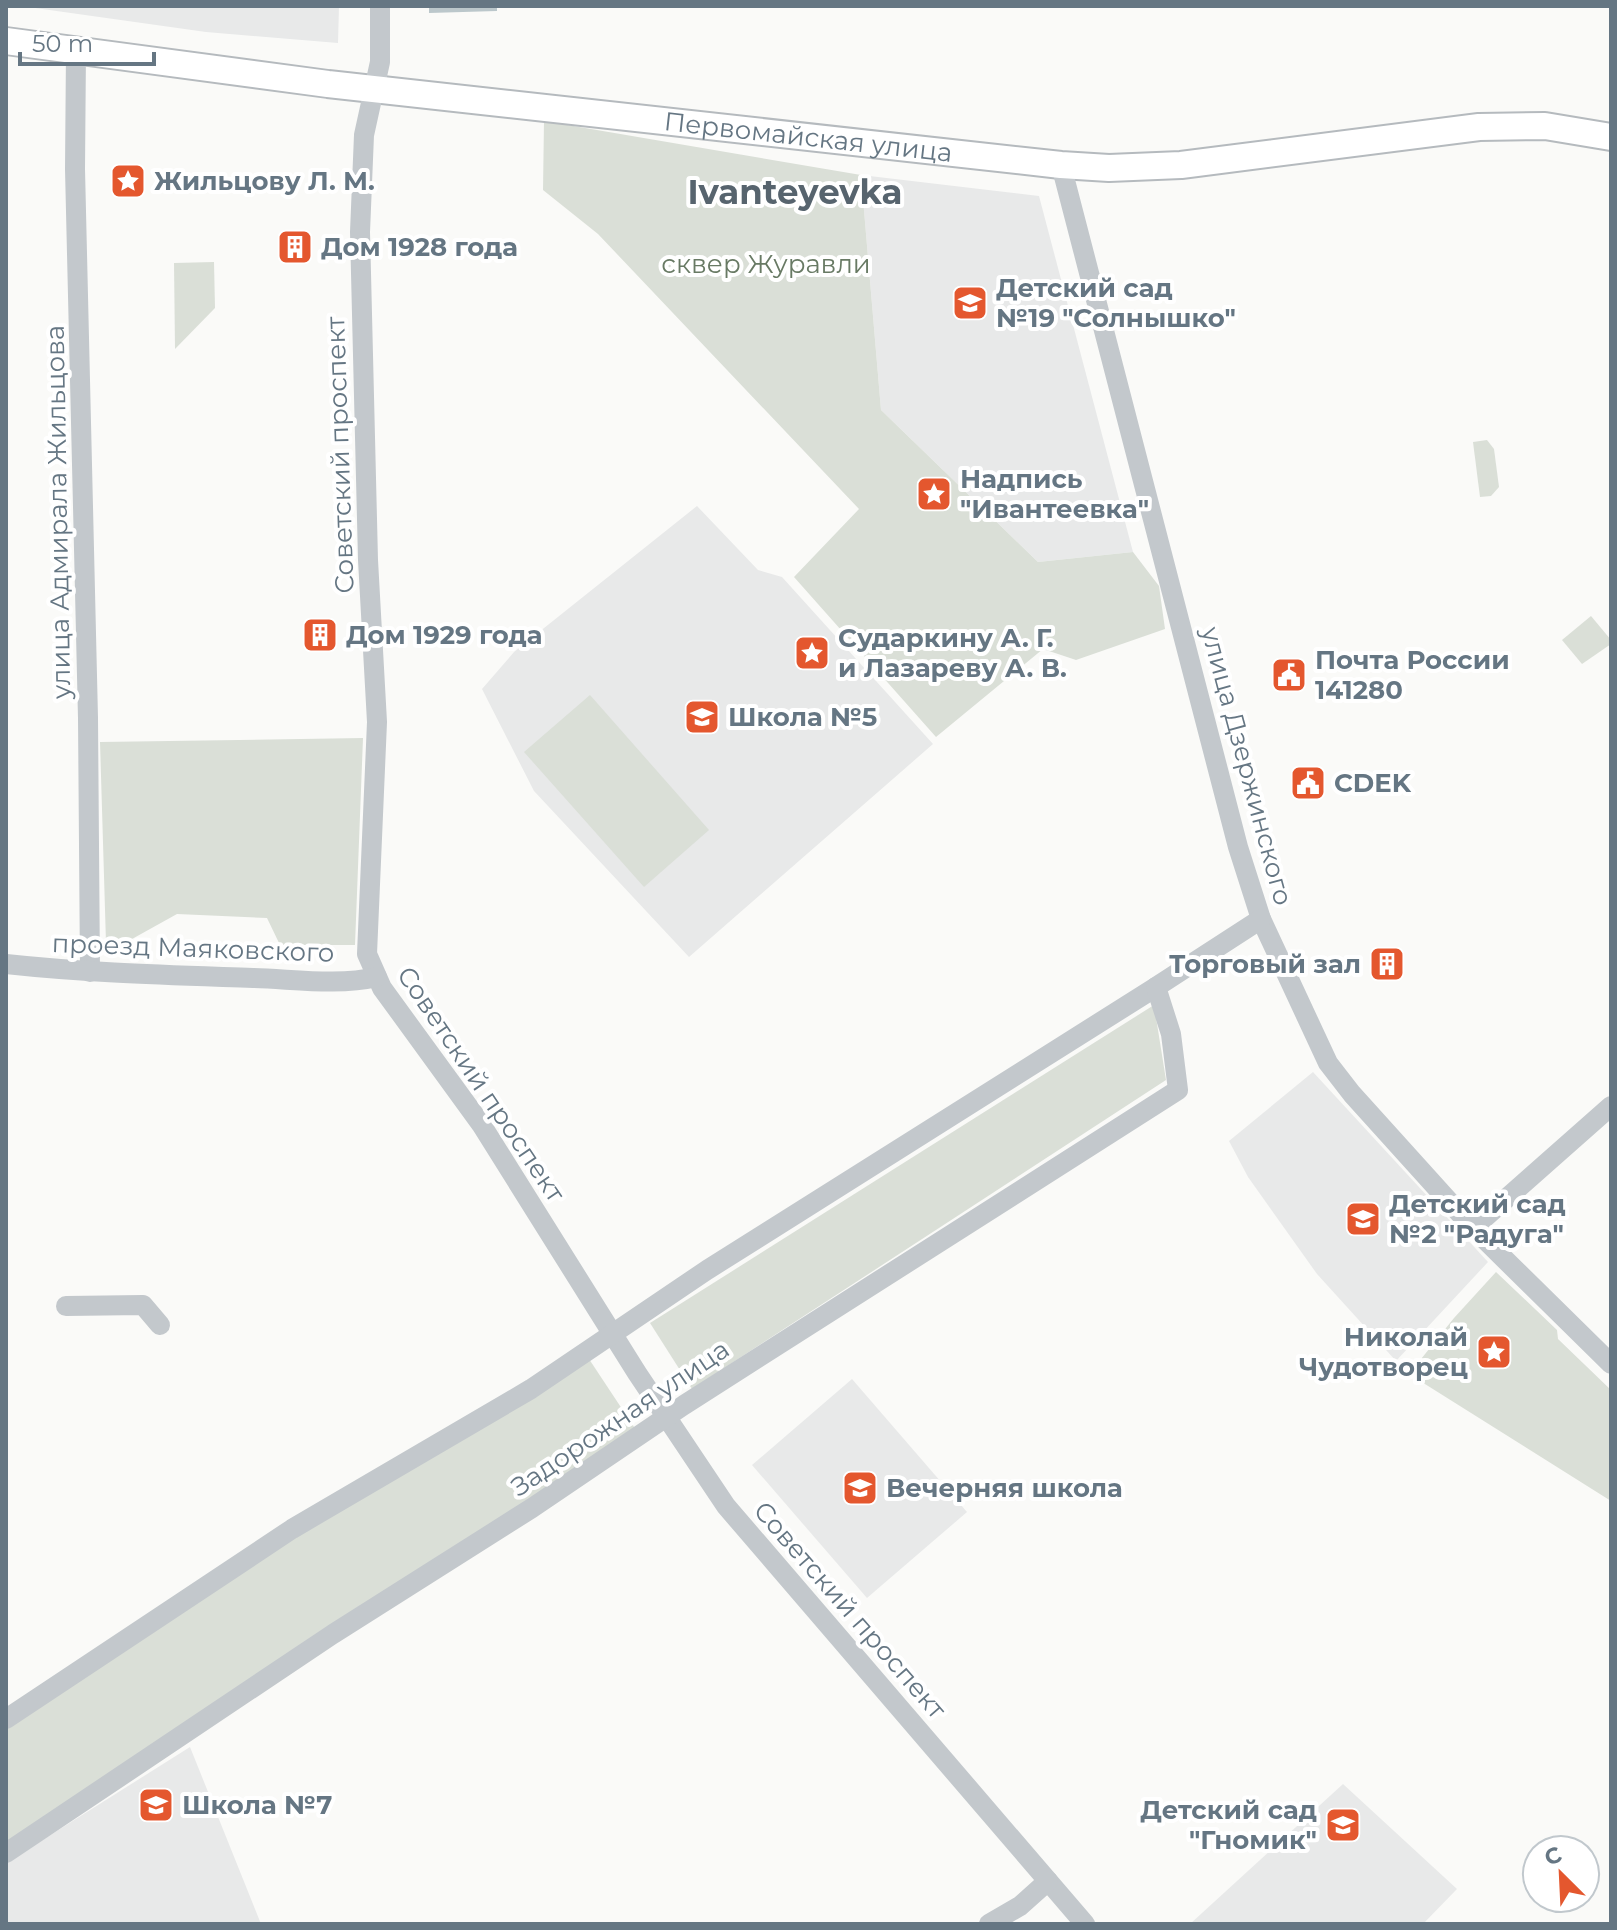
<svg xmlns="http://www.w3.org/2000/svg" width="1617" height="1930" viewBox="0 0 1617 1930" font-family="Montserrat,sans-serif">
  <style>
    .built { fill: #e8e9e9 }
    .green { fill: #dadfd7 }
    .water { fill: #bbc7cb }
    .lines { fill: none; stroke-linecap: round; stroke-linejoin: round }
    .major-casing { stroke: #b5babe; stroke-width: 30 }
    .minor { stroke: #c3c8cc; stroke-width: 20 }
    .major { stroke: #fff; stroke-width: 26 }
    .labels { text-anchor: middle; dominant-baseline: central; stroke-width: 8; stroke-linejoin: round; paint-order: stroke }
    .street-label { font-size: 26px; fill: #657683; stroke: #fff }
    .poi-label { font-size: 26px; font-weight: bold; fill: #657683; stroke: #fff; text-anchor: start }
    .park-label { font-size: 26px; fill: #687a64; stroke: #fff }
    .district-label { font-size: 34px; font-weight: bold; fill: #57646e; stroke: #fff }
  </style>
  <rect width="100%" height="100%" fill="#fafaf8"/>
  <!-- built -->
  <g class="built">
    <polygon points="21,6 339,6 338,43 206,32"/>
    <polygon points="861,175 1039,196 1133,552 1038,562 881,410"/>
    <polygon points="697,506 758,570 782,577 933,744 689,957 534,791 482,689 514,652"/>
    <polygon points="1313,1072 1488,1262 1396,1361 1317,1274 1248,1177 1229,1141"/>
    <polygon points="852,1379 967,1512 867,1598 752,1465"/>
    <polygon points="190,1747 261,1924 6,1924 6,1863"/>
    <polygon points="1343,1784 1457,1889 1423,1924 1190,1924"/>
  </g>
  <!-- green -->
  <g class="green">
    <polygon points="544,121 861,175 881,410 1038,562 1133,552 1159,586 1165,629 1076,660 1043,649 936,737 794,577 859,509 598,234 543,190"/>
    <polygon points="214,262 215,308 175,349 174,263"/>
    <polygon points="1487,440 1494,449 1499,487 1491,496 1480,497 1473,442"/>
    <polygon points="1591,616 1611,640 1611,644 1582,664 1562,640"/>
    <polygon points="590,695 709,830 644,887 524,752"/>
    <polygon points="363,738 355,945 280,945 267,918 177,914 123,944 106,943 100,742"/>
    <polygon points="1154,1005 1166,1080 692,1389 650,1323"/>
    <polygon points="1496,1272 1557,1330 1558,1339 1611,1390 1611,1501 1409,1374 1454,1318"/>
    <polygon points="589,1359 636,1430 6,1854 6,1719 94,1660"/>
  </g>
  <!-- water -->
  <polygon class="water" points="429,6 497,6 497,11 429,13"/>
  <g class="lines">
    <defs>
      <g id="major">
        <path id="s1" d="M 6,41 L 328,84 L 1061,165 L 1109,168 L 1181,165 L 1479,127 L 1545,126 L 1611,137"/>
      </g>
    </defs>
    <!-- major casing -->
    <use href="#major" class="major-casing"/>
    <!-- minor -->
    <g class="minor">
      <polyline points="380,6 380,62 364,135 360,232 368,560 377,722 367,954 382,988 481,1124 637,1373 726,1506 1085,1924"/>
      <polyline points="76,50 75,169 88,718 90,972"/>
      <polyline points="1061,165 1238,847 1261,919 1328,1063 1352,1094 1473,1228 1611,1364"/>
      <path d="M 6,964 C 88,973 170,975 253,978 C 293,979 338,986 377,977"/>
      <polyline points="1473,1228 1611,1106"/>
      <polyline points="66,1306 143,1305 160,1325"/>
      <polyline points="6,1719 292,1529 531,1389 707,1270 1156,987"/>
      <polyline points="6,1853 333,1634 532,1508 684,1405 1178,1090 1171,1034 1156,987 1261,919"/>
      <polyline points="989,1924 1020,1906 1048,1881"/>
    </g>
    <!-- major -->
    <use href="#major" class="major"/>
  </g>
  <!-- icons -->
  <defs>
    <symbol id="sight-square" viewBox="-11 -11 22 22"><rect x="-9" y="-9" width="18" height="18" rx="4" fill="#e4572e" stroke="#fff"/><path d="M0-6L1.8-2.2L6-1.7L2.9 1.2L3.7 5.4L0 3.3L-3.7 5.4L-2.9 1.2L-6-1.7L-1.8-2.2Z" fill="#fff"/></symbol>
    <symbol id="building-square" viewBox="-11 -11 22 22"><rect x="-9" y="-9" width="18" height="18" rx="4" fill="#e4572e" stroke="#fff"/><path d="M-4-6H4V6H1V3H-1V6H-4ZM-2.5-4.3h1.7v1.8h-1.7ZM.8-4.3h1.7v1.8H.8ZM-2.5-1h1.7V.8h-1.7ZM.8-1h1.7V.8H.8Z" fill="#fff"/></symbol>
    <symbol id="school-square" viewBox="-11 -11 22 22"><rect x="-9" y="-9" width="18" height="18" rx="4" fill="#e4572e" stroke="#fff"/><path d="M0-5L7-2L0 1L-7-2ZM-4 1L0 2.5L4 1V4Q0 6-4 4Z" fill="#fff"/></symbol>
    <symbol id="civic-square" viewBox="-11 -11 22 22"><rect x="-9" y="-9" width="18" height="18" rx="4" fill="#e4572e" stroke="#fff"/><path d="M-.6-6.5H3V-4.5H.6V-3L4-1V1h2V6H-6V1h2V-1L-.6-3ZM-1.2 2.5V6h2.4V2.5Z" fill="#fff"/></symbol>
  </defs>
  <g fill-rule="evenodd">
    <use href="#sight-square" x="108" y="161" width="40" height="40"/>
    <use href="#building-square" x="275" y="227" width="40" height="40"/>
    <use href="#school-square" x="950" y="283" width="40" height="40"/>
    <use href="#sight-square" x="914" y="474" width="40" height="40"/>
    <use href="#building-square" x="300" y="615" width="40" height="40"/>
    <use href="#sight-square" x="792" y="633" width="40" height="40"/>
    <use href="#civic-square" x="1269" y="655" width="40" height="40"/>
    <use href="#school-square" x="682" y="697" width="40" height="40"/>
    <use href="#civic-square" x="1288" y="763" width="40" height="40"/>
    <use href="#building-square" x="1367" y="944" width="40" height="40"/>
    <use href="#school-square" x="1343" y="1199" width="40" height="40"/>
    <use href="#sight-square" x="1474" y="1332" width="40" height="40"/>
    <use href="#school-square" x="840" y="1468" width="40" height="40"/>
    <use href="#school-square" x="136" y="1785" width="40" height="40"/>
    <use href="#school-square" x="1323" y="1805" width="40" height="40"/>
  </g>
  <g class="labels">
    <!-- street labels -->
    <g class="street-label">
      <text stroke="none"><textPath href="#s1" startOffset="808">Первомайская улица</textPath></text>
      <text transform="translate(340 455) rotate(-92)">Советский проспект</text>
      <text transform="translate(58 512) rotate(-91)">улица Адмирала Жильцова</text>
      <text transform="translate(1247 766) rotate(75)">улица Дзержинского</text>
      <text transform="translate(193 948) rotate(2)">проезд Маяковского</text>
      <text transform="translate(481 1084) rotate(56)">Советский проспект</text>
      <text transform="translate(620 1418) rotate(-34)">Задорожная улица</text>
      <text transform="translate(850 1610) rotate(49)">Советский проспект</text>
    </g>
    <!-- poi labels -->
    <g class="poi-label">
      <text x="154" y="181">Жильцову Л. М.</text>
      <text x="321" y="247">Дом 1928 года</text>
      <text x="996" y="288">Детский сад<tspan x="996" dy="30">№19 "Солнышко"</tspan></text>
      <text x="960" y="479">Надпись<tspan x="960" dy="30">"Ивантеевка"</tspan></text>
      <text x="346" y="635">Дом 1929 года</text>
      <text x="838" y="638">Сударкину А. Г.<tspan x="838" dy="30">и Лазареву А. В.</tspan></text>
      <text x="1315" y="660">Почта России<tspan x="1315" dy="30">141280</tspan></text>
      <text x="728" y="717">Школа №5</text>
      <text x="1334" y="783">CDEK</text>
      <text x="1361" y="964" text-anchor="end">Торговый зал</text>
      <text x="1389" y="1204">Детский сад<tspan x="1389" dy="30">№2 "Радуга"</tspan></text>
      <text x="1468" y="1337" text-anchor="end">Николай<tspan x="1468" dy="30">Чудотворец</tspan></text>
      <text x="886" y="1488">Вечерняя школа</text>
      <text x="182" y="1805">Школа №7</text>
      <text x="1317" y="1810" text-anchor="end">Детский сад<tspan x="1317" dy="30">"Гномик"</tspan></text>
    </g>
    <!-- park labels -->
    <g class="park-label">
      <text x="766" y="264">сквер Журавли</text>
    </g>
    <!-- district labels -->
    <g class="district-label">
      <text x="795" y="192">Ivanteyevka</text>
    </g>
  </g>
  <!-- border -->
  <rect width="1617" height="1930" fill="none" stroke="#657683" stroke-width="16"/>
  <!-- north arrow -->
  <g transform="translate(1561 1874) rotate(336)"><circle r="38" fill="#ffffff" stroke="#c1c8cd" stroke-width="2"/>
  <path d="M0-6L14 30L0 20L-14 30Z" fill="#e4572e"/>
  <text y="-12" font-size="22" font-weight="bold" text-anchor="middle" fill="#657683">С</text>
  </g>
  <!-- scale -->
  <path d="M20 52v12h134v-12" fill="none" stroke="#657683" stroke-width="4"/>
  <text x="32" y="52" font-size="24" fill="#657683" stroke="#ffffff" stroke-width="6" paint-order="stroke">50 m</text>
</svg>
